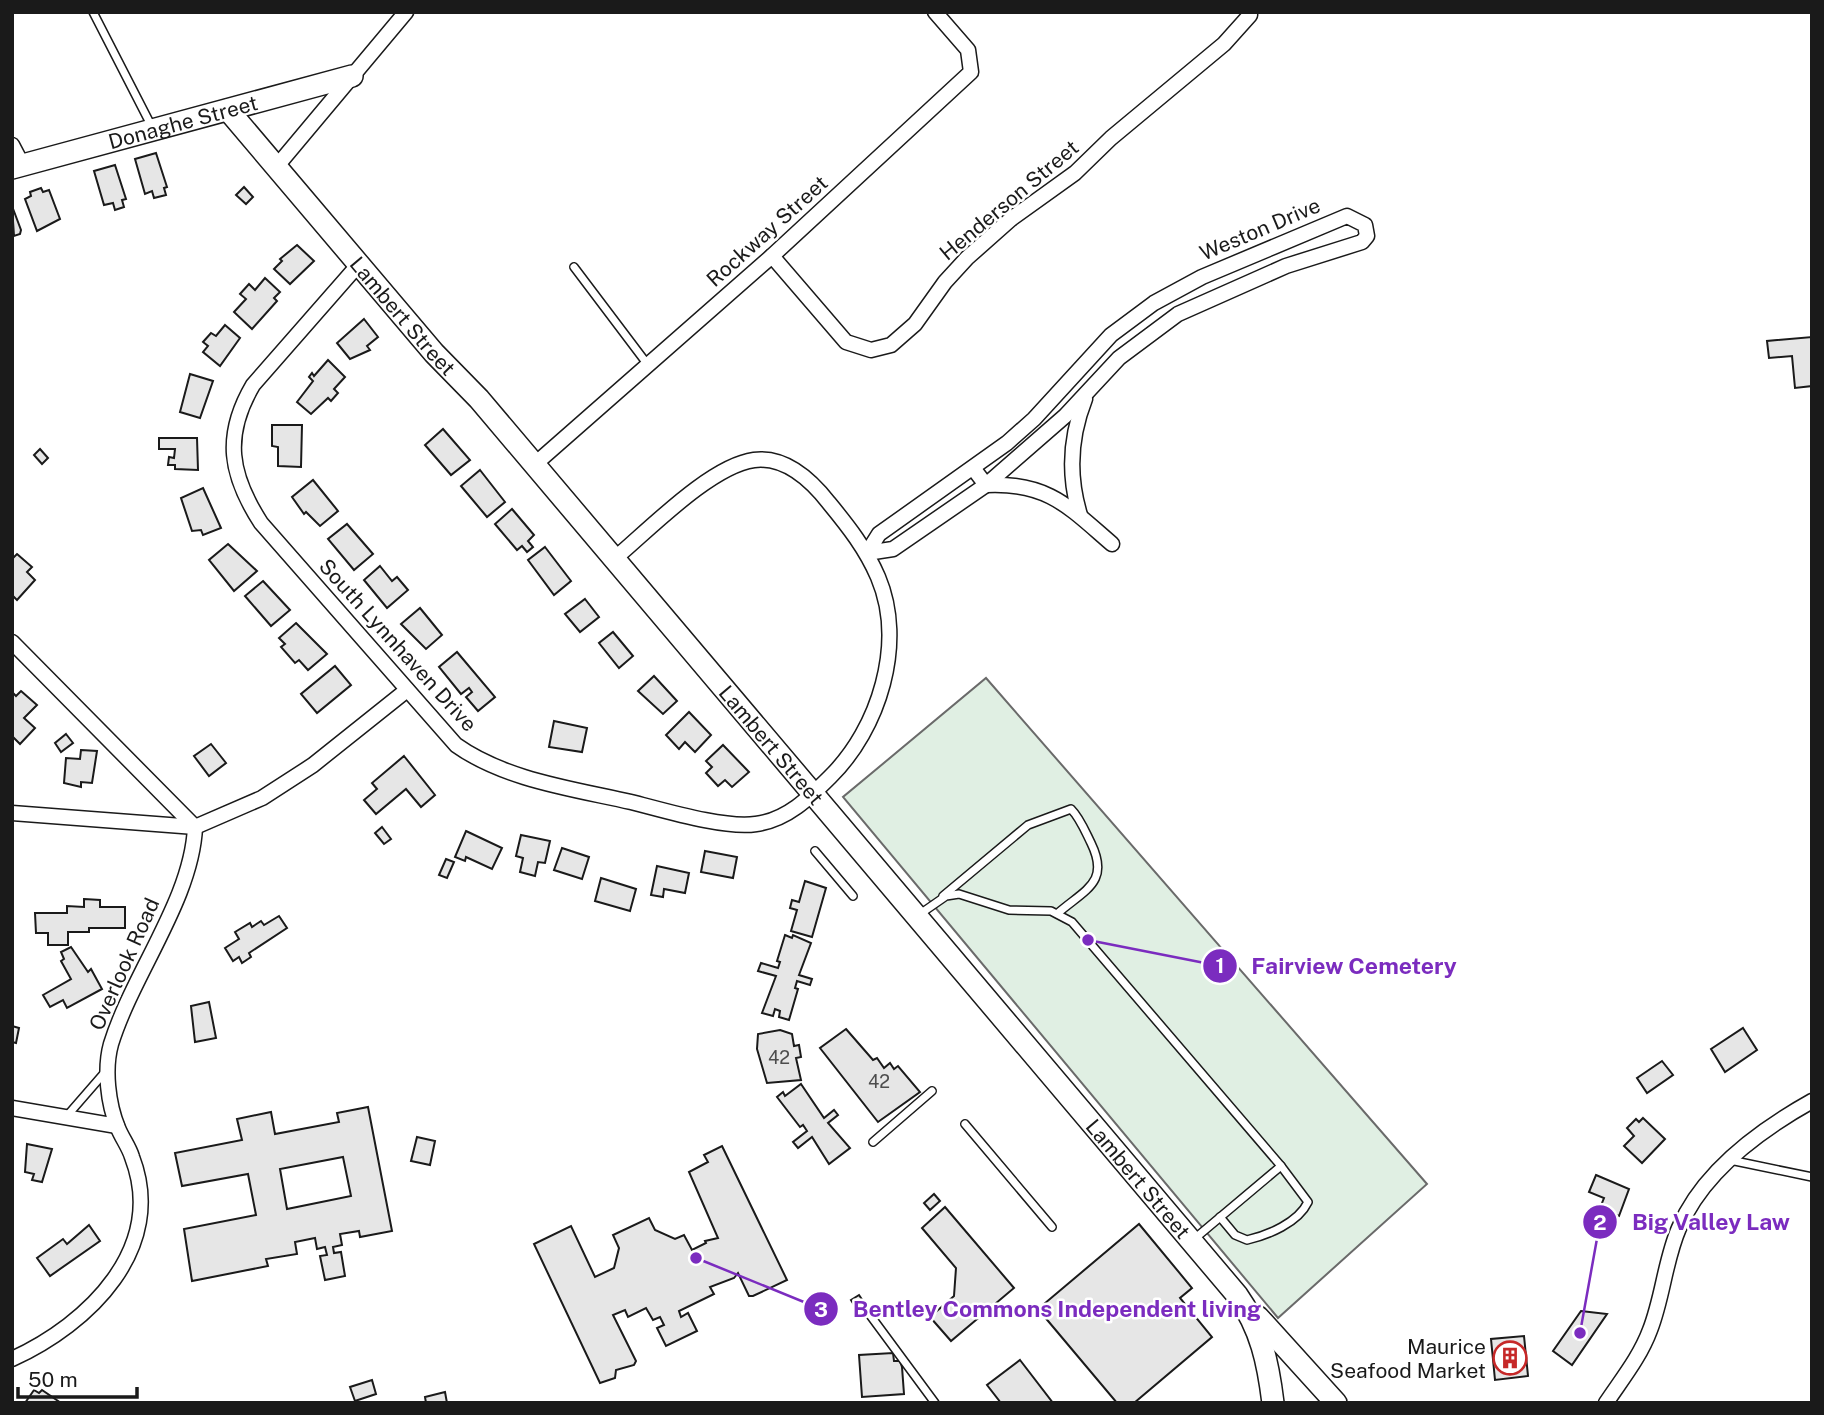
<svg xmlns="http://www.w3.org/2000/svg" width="1824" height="1415" viewBox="0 0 1824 1415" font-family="'Public Sans',sans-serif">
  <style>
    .green { fill: #e0efe3; stroke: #6a6a6a; stroke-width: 2 }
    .building { fill: #e6e6e6; stroke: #1a1a1a; stroke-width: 2; fill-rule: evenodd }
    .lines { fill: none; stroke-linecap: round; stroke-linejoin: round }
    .lane-casing { stroke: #1a1a1a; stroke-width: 10 }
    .street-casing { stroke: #1a1a1a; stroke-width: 17 }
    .secondary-casing { stroke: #1a1a1a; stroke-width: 24 }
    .lane { stroke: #fff; stroke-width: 7 }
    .street { stroke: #fff; stroke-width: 14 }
    .secondary { stroke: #fff; stroke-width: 21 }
    .labels { text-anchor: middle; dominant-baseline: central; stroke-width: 5; stroke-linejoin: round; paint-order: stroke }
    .number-label { font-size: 18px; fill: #4d4d4d }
    .street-label { font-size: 21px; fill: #1a1a1a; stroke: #fff }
    .poi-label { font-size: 21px; fill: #1a1a1a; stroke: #fff; text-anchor: end }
    .leader { fill: none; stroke: #7b2cbf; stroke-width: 2.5 }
    .callout-dot { fill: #7b2cbf; stroke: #fff; stroke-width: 2.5 }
    .mark-label { font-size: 21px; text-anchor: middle; font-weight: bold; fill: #fff }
    .callout-label { font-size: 23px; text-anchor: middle; font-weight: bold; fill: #7b2cbf; stroke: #fff; stroke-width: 5; stroke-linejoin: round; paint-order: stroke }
  </style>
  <rect width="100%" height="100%" fill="#fff"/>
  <!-- green -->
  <polygon class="green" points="986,678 1427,1184 1278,1318 843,797"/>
  <!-- building -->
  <g class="building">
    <polygon points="156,153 167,187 164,188 166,195 154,198 152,191 145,194 135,159"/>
    <polygon points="115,165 126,199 122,200 124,207 115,210 113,203 104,205 94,171"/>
    <polygon points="244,187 253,197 246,204 236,195"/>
    <polygon points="41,188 43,192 49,190 60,219 37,231 25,199 31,196 30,192"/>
    <polygon points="12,206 21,230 20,234 14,236"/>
    <polygon points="297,245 314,261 290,284 274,269 282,261 280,259"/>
    <polygon points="265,278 280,292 274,298 277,301 252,329 234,312 246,299 240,294 249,284 255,290"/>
    <polygon points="364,319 378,337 367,346 370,350 350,359 337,343"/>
    <polygon points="225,325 240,338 220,366 203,352 208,346 203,342 211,333 216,336"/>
    <polygon points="1812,337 1812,386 1795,388 1792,356 1769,358 1767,341"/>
    <polygon points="328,360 345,377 334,389 338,393 331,401 328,398 311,414 297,402 313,381 309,377 312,373 314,376"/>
    <polygon points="190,374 213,381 200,418 180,412"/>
    <polygon points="272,425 302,425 301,467 278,466 278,447 272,446"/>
    <polygon points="443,429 470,460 451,475 425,445"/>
    <polygon points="159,438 197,438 198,470 175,469 175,465 168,465 169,457 174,458 175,449 159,449"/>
    <polygon points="40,449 48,458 42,464 34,455"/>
    <polygon points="480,470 505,502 487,517 461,486"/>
    <polygon points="313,480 338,511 320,526 306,512 304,514 292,497"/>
    <polygon points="203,488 221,528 203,535 201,530 192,531 181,498"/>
    <polygon points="512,509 534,535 528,541 533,547 527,552 522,546 517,550 495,524"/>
    <polygon points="347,524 373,554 354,570 328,539"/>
    <polygon points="228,544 257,571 234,591 209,560"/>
    <polygon points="545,547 571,581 554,595 528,560"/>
    <polygon points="17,554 32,567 27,572 35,580 17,600 12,595 12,559"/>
    <polygon points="380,566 392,581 397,577 408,590 387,608 364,580"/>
    <polygon points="263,581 290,610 271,626 245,596"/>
    <polygon points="585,599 599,617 580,632 565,614"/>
    <polygon points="420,608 442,635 426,649 401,624"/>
    <polygon points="296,623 327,654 308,670 299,660 295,663 281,647 285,644 279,638"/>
    <polygon points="613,632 633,656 619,668 599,643"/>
    <polygon points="457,652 495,697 478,711 466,697 472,692 469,688 461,694 439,667"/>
    <polygon points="335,666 351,685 317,713 301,694"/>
    <polygon points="654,676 677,701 663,714 638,691"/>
    <polygon points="21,691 37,705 24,718 35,728 20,744 12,736 12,692 16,696"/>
    <polygon points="689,712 711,735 695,752 685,742 679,749 666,735"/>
    <polygon points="554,721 587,728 582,752 549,747"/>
    <polygon points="66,734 73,743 61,752 55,743"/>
    <polygon points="211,744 226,763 209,776 194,756"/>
    <polygon points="723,745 749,772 732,787 725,780 718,786 706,773 712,767 706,761"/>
    <polygon points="81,750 97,751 92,783 81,782 81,787 64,783 66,758 80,759"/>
    <polygon points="404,756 435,795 421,807 406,789 376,814 364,800 377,789 372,783"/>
    <polygon points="382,827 391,839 384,844 375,833"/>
    <polygon points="466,831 502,848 492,869 466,857 465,861 455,857"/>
    <polygon points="521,835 550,841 545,863 538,862 535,876 520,872 523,858 516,856"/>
    <polygon points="562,848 589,857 582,879 554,870"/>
    <polygon points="705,851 737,857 733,878 701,872"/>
    <polygon points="446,859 454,862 447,878 439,875"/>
    <polygon points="657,866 689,873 685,893 664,889 663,897 651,895"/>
    <polygon points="601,878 636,889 630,911 595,901"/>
    <polygon points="805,881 826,888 812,937 791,931 797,910 790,908 792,900 799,902"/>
    <polygon points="84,899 100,900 100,907 125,907 125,928 89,928 89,932 68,932 68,945 48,945 48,933 36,933 35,913 67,913 67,906 84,907"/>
    <polygon points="279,916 287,928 249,953 251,957 242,963 239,957 233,961 225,948 239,939 235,932 250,923 252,927 261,921 264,925"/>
    <polygon points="785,935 792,938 793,935 811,943 799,975 812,979 810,985 797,981 795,988 798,989 789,1020 779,1017 780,1011 775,1009 773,1016 762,1013 776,976 758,971 761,963 778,968 780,962 777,961"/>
    <polygon points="71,947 88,972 91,969 102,989 67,1008 63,1000 50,1007 43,995 71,979 61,961 64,959 61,952"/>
    <polygon points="209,1002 216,1038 195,1042 191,1006"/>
    <polygon points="12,1026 19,1028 16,1043 12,1042"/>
    <polygon points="1743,1028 1757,1050 1725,1072 1711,1049"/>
    <polygon points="846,1029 873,1060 877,1058 884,1068 890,1063 894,1069 898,1066 920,1092 878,1122 820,1048"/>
    <polygon points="780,1030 792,1034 794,1046 799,1045 801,1057 796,1058 801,1080 767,1083 757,1049 758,1034"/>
    <polygon points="1662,1061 1673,1075 1647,1093 1637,1078"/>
    <polygon points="801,1084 824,1118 834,1110 838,1115 828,1123 850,1148 829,1164 812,1137 798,1148 793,1142 807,1131 803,1125 800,1127 777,1097 783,1092 785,1096"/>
    <path d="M 368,1107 L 392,1231 L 360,1237 L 359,1231 L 340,1234 L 342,1245 L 333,1247 L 334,1253 L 341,1252 L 345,1276 L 325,1280 L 320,1256 L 327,1255 L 325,1247 L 317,1249 L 315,1238 L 295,1242 L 297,1254 L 266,1259 L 268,1266 L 192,1281 L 184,1229 L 256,1215 L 248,1174 L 182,1186 L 175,1153 L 242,1140 L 237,1119 L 271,1112 L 275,1134 L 339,1122 L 337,1113 ZM 343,1157 L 351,1196 L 287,1209 L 280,1169 Z"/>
    <polygon points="1643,1118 1665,1139 1642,1163 1624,1146 1634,1136 1627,1128 1636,1119 1639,1122"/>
    <polygon points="417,1137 435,1141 430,1165 411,1161"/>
    <polygon points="27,1144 52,1149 42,1182 32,1180 34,1174 25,1172"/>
    <polygon points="722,1146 787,1280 753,1296 749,1296 738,1273 734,1278 710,1287 714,1294 679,1311 681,1317 688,1313 697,1331 666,1346 657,1328 664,1325 660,1317 653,1320 646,1308 628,1317 625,1310 613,1315 636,1361 634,1365 616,1370 615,1378 600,1383 534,1244 571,1226 595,1277 614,1268 619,1248 613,1235 649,1218 655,1230 675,1239 684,1235 692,1250 706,1243 705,1241 718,1238 689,1172 708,1162 704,1155"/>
    <polygon points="1596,1175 1629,1189 1619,1216 1600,1208 1604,1198 1589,1192"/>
    <polygon points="934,1194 940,1201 930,1210 924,1203"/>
    <polygon points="945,1207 1014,1288 951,1341 930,1317 954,1296 956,1268 922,1228"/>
    <polygon points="1139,1224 1192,1288 1180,1298 1212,1337 1134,1403 1117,1403 1038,1309"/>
    <polygon points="89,1225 100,1241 50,1276 37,1258 63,1239 67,1244"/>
    <polygon points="859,1295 867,1307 859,1313 851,1300"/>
    <polygon points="1581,1311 1607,1314 1572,1365 1553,1351"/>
    <polygon points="1524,1336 1528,1376 1495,1380 1491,1339"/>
    <polygon points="893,1353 894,1361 900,1361 902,1367 904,1394 862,1397 859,1355"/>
    <polygon points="1020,1360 1053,1403 1001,1403 987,1385"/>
    <polygon points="372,1380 376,1394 355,1401 350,1387"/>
    <polygon points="34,1390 39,1393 42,1390 61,1403 25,1403"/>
    <polygon points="445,1392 447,1403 426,1403 425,1397"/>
  </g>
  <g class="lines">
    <defs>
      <g id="lane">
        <polyline points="93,12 152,127"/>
        <polyline points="574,267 648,365"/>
        <polyline points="815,851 853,896"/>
        <path d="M 943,896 L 1028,825 L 1071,809 C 1080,818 1085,831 1091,843 C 1110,882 1086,889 1058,913"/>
        <path d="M 920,914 L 946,896 L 959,894 L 1009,910 L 1051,911 L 1072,922 L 1281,1166 L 1308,1202 C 1298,1223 1268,1235 1247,1240 L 1235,1235 L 1220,1217"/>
        <polyline points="66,1117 106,1071"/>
        <polyline points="965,1124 1052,1227"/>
        <polyline points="873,1142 932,1091"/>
        <polyline points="1730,1160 1812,1177"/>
        <polyline points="1193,1240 1281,1166"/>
        <polyline points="870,1315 935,1403"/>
      </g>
      <g id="street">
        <polyline points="12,145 23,166"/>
        <polyline points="277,166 406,12"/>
        <polygon points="1347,216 1365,225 1367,236 1362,242 1286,266 1178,314 1119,358 1065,416 986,485 893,549 867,553 879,534 1007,443 1034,419 1111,335 1154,303 1202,277"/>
        <polyline points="772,256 846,342 871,350 891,345 915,324 945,282 967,258 1011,219 1075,173 1111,138 1224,44 1250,15"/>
        <path d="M 359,264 L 253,385 C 223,436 230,475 261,523 L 456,745 C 505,780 574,789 631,802 C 663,810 725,829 756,824 C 787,820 809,798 830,777 C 879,729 906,643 878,577 C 866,549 848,526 829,503 C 811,480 785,456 754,460 C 710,466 648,531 613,560"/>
        <polyline points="534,465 772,256 971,72 968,50 935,12"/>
        <path d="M 973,468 L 986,485 C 1048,482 1069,507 1112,544"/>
        <path d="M 1080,515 C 1068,476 1070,437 1085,399"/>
        <path d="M 12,642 L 195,827 C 192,899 133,973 111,1044 C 104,1069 108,1104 118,1128 C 122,1138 129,1147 132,1157 C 167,1248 89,1324 12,1359"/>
        <polyline points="12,813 195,827 262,798 313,765 407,690"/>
        <polyline points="12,1108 117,1126"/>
        <path d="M 1606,1403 C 1622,1379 1640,1357 1650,1330 C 1663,1297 1665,1260 1679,1228 C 1703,1171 1760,1130 1812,1101"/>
      </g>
      <g id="secondary">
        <path id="s1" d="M 228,110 L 434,353 L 479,399 L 1237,1295 C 1261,1329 1268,1362 1273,1403"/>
        <path id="s2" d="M 12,168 L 352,76"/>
        <polyline points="1258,1317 1336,1403"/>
      </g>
    </defs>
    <!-- lane casing -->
    <use href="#lane" class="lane-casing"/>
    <!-- street casing -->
    <use href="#street" class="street-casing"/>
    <!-- secondary casing -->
    <use href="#secondary" class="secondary-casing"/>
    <!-- lane -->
    <use href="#lane" class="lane"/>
    <!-- street -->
    <use href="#street" class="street"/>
    <!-- secondary -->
    <use href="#secondary" class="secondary"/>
  </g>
  <!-- icons -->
  <defs>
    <symbol id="building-ring" viewBox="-11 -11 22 22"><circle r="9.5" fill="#fff" stroke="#c62828" stroke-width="1.5"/><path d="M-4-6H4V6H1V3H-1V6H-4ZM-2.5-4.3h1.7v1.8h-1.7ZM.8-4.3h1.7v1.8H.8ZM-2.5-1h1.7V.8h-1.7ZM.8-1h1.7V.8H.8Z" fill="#c62828"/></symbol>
  </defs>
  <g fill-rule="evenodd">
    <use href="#building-ring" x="1491" y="1339" width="38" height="38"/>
  </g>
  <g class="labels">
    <!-- number labels -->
    <g class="number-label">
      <text x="779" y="1057">42</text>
      <text x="879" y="1081">42</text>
    </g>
    <!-- street labels -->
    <g class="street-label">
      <text stroke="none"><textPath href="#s2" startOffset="177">Donaghe Street</textPath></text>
      <text transform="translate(1009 200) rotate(-40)">Henderson Street</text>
      <text transform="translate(1260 229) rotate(-23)">Weston Drive</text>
      <text transform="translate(767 231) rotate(-42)">Rockway Street</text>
      <text stroke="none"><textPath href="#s1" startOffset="270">Lambert Street</textPath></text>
      <text transform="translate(398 645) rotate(48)">South Lynnhaven Drive</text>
      <text stroke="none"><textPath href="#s1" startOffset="836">Lambert Street</textPath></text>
      <text transform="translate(124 964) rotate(-66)">Overlook Road</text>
      <text stroke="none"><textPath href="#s1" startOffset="1404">Lambert Street</textPath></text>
    </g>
    <!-- poi labels -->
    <g class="poi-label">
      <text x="1486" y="1346">Maurice<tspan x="1486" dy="24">Seafood Market</tspan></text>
    </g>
  </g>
  <!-- callouts -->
  <path class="leader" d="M1088 940L1220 966M1580 1333L1600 1222M696 1258L821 1309"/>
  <g class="callout-dot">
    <circle cx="1088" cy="940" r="7"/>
    <circle cx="1580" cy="1333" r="7"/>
    <circle cx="696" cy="1258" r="7"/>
    <circle cx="1220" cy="966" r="18"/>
    <circle cx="1600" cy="1222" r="18"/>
    <circle cx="821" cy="1309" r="18"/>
  </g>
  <g class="mark-label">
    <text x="1220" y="973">1</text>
    <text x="1600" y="1230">2</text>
    <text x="821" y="1317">3</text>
  </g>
  <g class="callout-label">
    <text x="1354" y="974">Fairview Cemetery</text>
    <text x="1711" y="1230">Big Valley Law</text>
    <text x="1057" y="1317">Bentley Commons Independent living</text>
  </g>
  <!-- border -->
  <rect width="1824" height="1415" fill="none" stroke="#1a1a1a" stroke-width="28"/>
  <!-- scale -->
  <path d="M18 1387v10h119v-10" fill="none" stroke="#1a1a1a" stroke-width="3.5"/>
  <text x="28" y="1387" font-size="21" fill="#1a1a1a" stroke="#ffffff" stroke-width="5" paint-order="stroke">50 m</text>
</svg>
